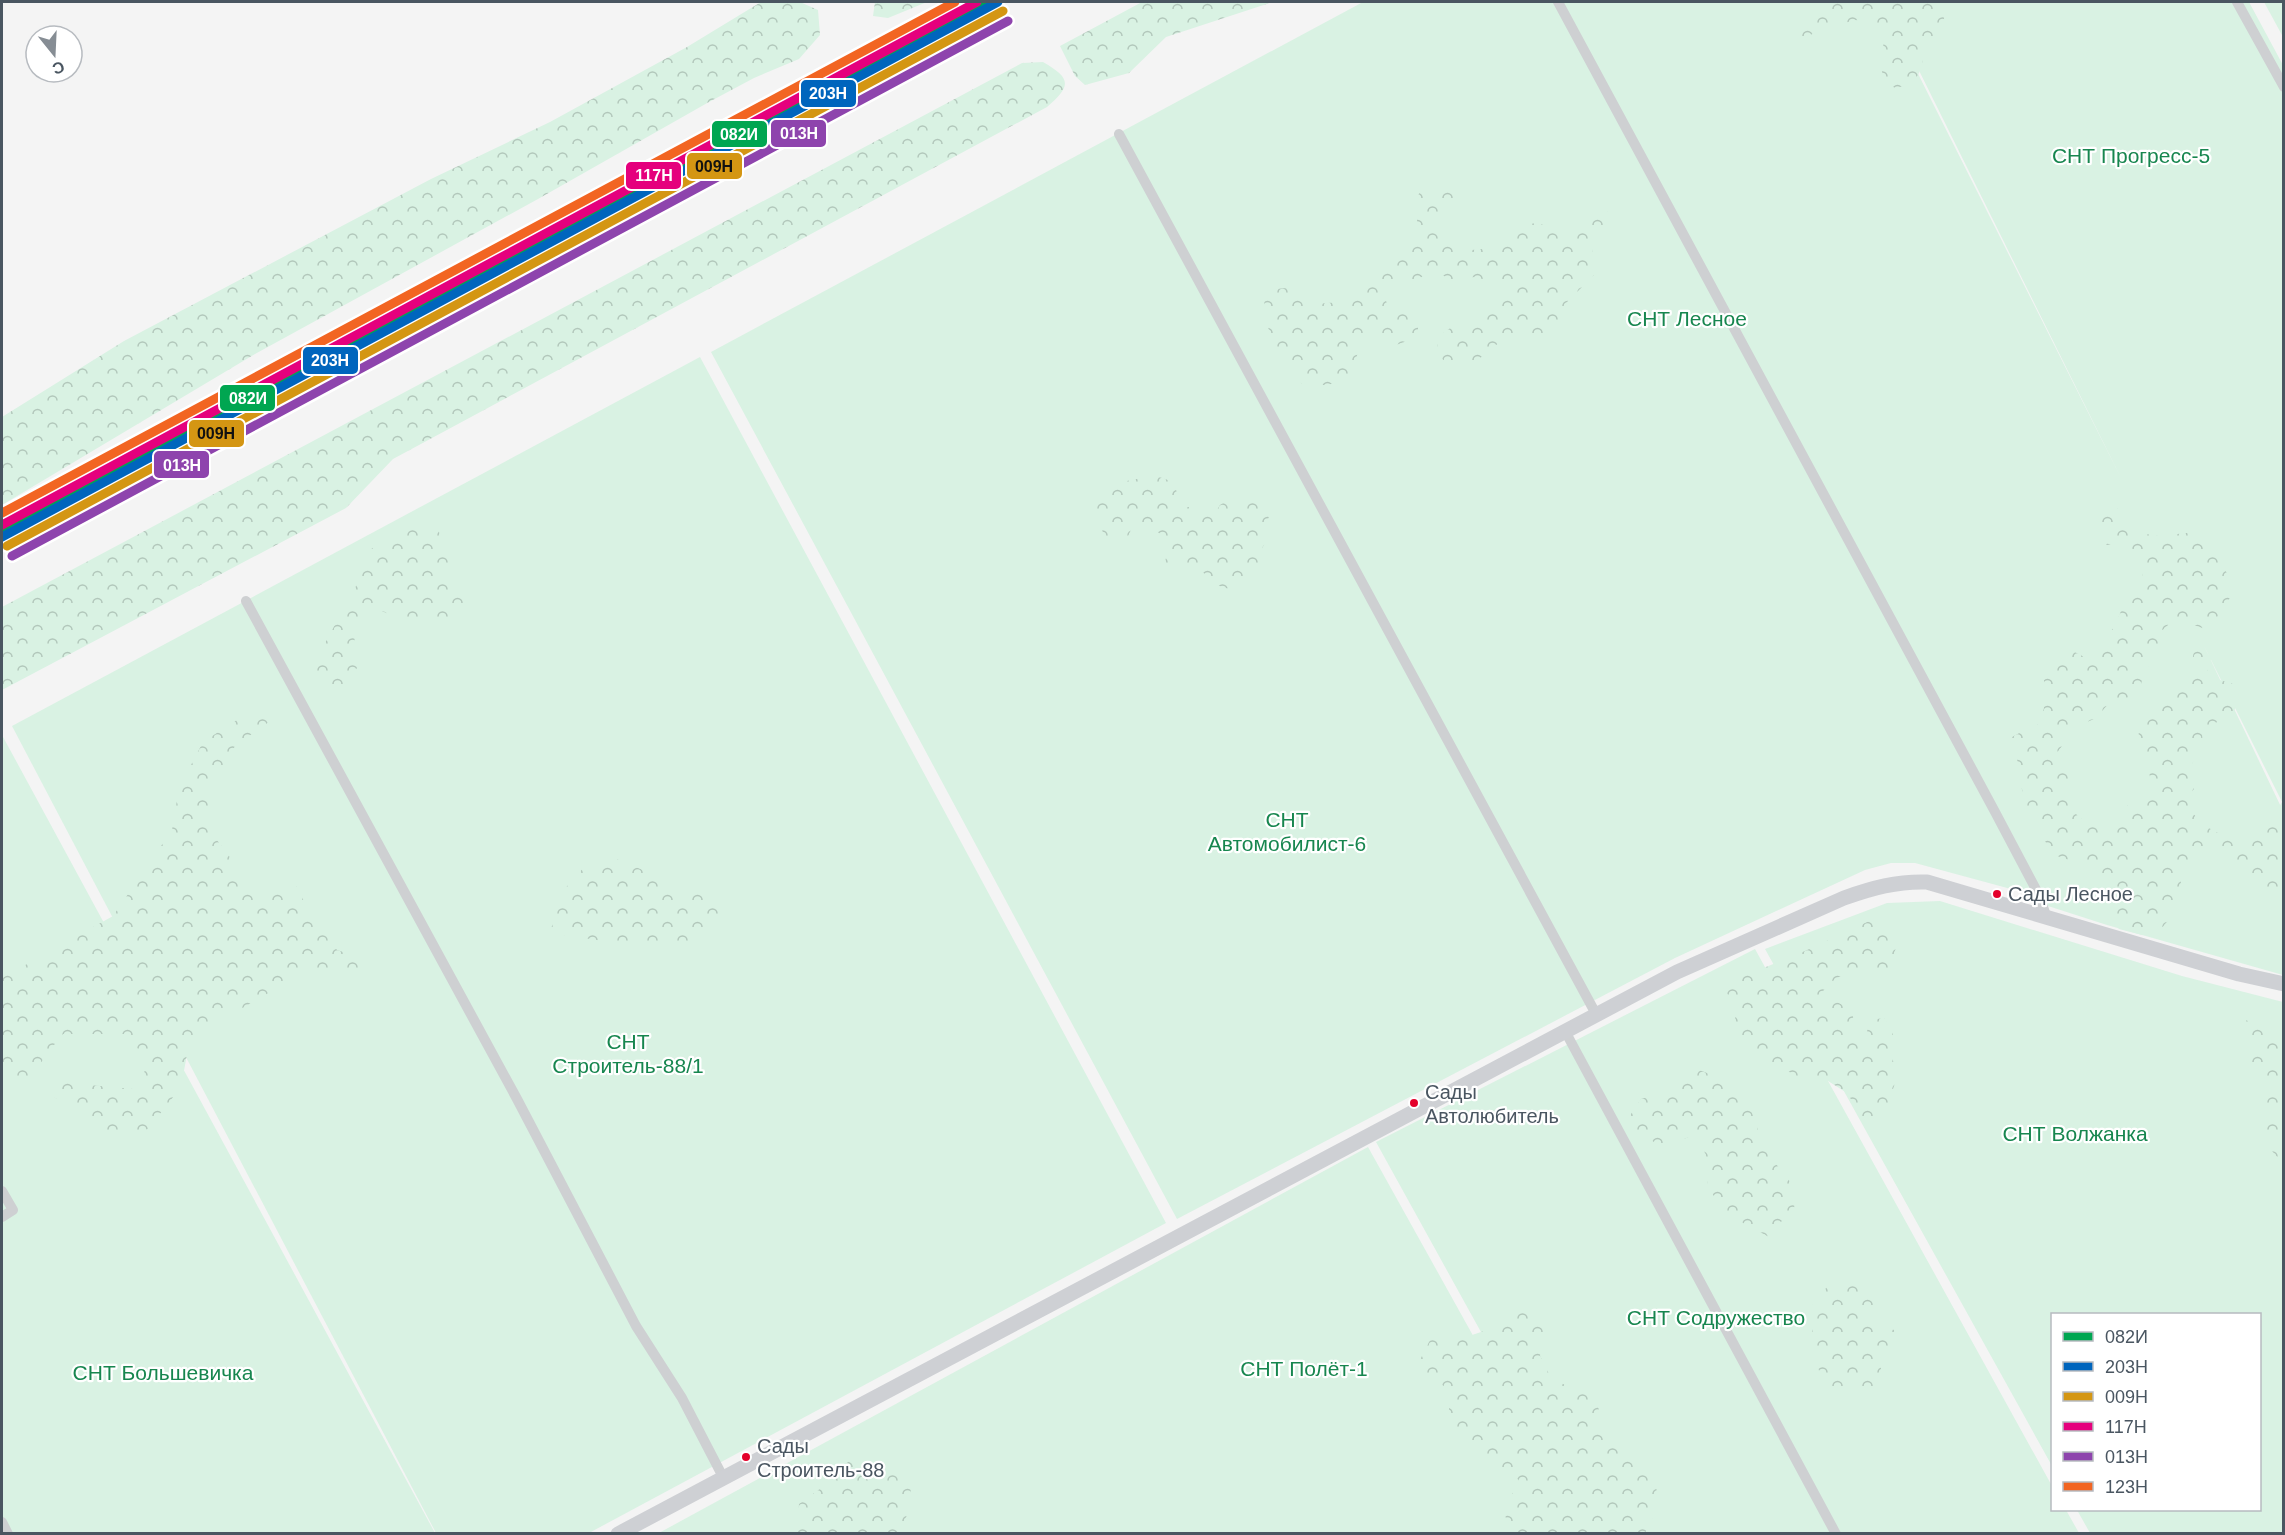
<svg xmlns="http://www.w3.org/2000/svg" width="2285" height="1535" viewBox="0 0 2285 1535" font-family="Helvetica,sans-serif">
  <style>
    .green { fill: #d9f2e3 }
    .forest { fill: url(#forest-crowns) }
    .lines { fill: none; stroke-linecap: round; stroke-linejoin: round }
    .street { stroke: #ced0d2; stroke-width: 10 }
    .secondary { stroke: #ced0d4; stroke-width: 15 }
    .rail-1-casing { stroke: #fff; stroke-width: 14 }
    .rail-2-casing { stroke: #fff; stroke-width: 14 }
    .rail-3-casing { stroke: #fff; stroke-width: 14 }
    .rail-4-casing { stroke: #fff; stroke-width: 14 }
    .rail-5-casing { stroke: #fff; stroke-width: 14 }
    .rail-6-casing { stroke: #fff; stroke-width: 14 }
    .rail-1 { stroke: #00a651; stroke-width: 9 }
    .rail-2 { stroke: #0065bd; stroke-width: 9 }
    .rail-3 { stroke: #d49613; stroke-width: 9 }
    .rail-4 { stroke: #e5007d; stroke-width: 9 }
    .rail-5 { stroke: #8e44ad; stroke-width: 9 }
    .rail-6 { stroke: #f26522; stroke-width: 9 }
    .bus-dot { fill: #e4002b; stroke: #fff; stroke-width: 2 }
    .labels { text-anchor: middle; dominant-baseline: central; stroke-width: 4.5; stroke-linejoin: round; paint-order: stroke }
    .bus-label { font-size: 20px; fill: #4a5661; stroke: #fff; text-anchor: start }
    .park-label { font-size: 21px; fill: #17864f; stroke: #fff }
    .line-badge { stroke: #fff; stroke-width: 2 }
    .badge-label { font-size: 16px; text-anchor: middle; font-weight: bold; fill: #fff }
    .pale-badge-label { font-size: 16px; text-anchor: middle; font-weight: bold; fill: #111 }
  </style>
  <defs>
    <pattern id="forest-crowns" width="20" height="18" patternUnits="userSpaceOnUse" patternTransform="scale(1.5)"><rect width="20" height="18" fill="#d9f2e3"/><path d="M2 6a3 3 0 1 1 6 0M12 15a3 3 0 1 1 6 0" fill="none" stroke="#b2c7bb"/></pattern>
  </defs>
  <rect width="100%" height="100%" fill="#f4f4f4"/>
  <!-- green -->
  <g class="green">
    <polygon points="1363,2 1882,2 2120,476 1885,2 2249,2 2284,67 2283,804 2204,646 2283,811 2283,975 2107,925 2048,906 2022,892 1915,863 1891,863 1865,870 1675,958 1177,1219 711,352"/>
    <polygon points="2264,2 2283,2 2283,37"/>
    <polygon points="700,357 1166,1223 589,1533 436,1533 12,726"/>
    <polygon points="2,735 435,1533 2,1533"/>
    <polygon points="1940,901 2182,976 2283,1002 2283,1533 2090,1533 2077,1510 2260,1510 2260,1314 2052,1314 2052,1466 1765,949 1887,903"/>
    <polygon points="1755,949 2052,1486 2052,1510 2066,1510 2079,1533 1592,1533 1376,1142"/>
    <polygon points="1368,1147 1583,1533 657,1534"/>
  </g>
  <!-- forest -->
  <g class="forest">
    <polygon points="761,2 800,2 818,10 820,35 799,59 754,78 709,102 538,199 255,354 2,505 2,417 124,341 431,179 550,122 687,47"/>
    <polygon points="875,2 927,2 888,18 873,16"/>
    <polygon points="1142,2 1273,2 1166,37 1129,73 1085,85 1075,76 1060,46"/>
    <path d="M 1836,2 L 1945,2 L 1943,7 L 1945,29 C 1941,33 1934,37 1930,42 C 1917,59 1929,83 1895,88 C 1865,69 1898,44 1874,21 L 1854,20 L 1795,40 L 1797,31 Z"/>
    <path d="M 1043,62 C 1071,78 1072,86 1047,107 L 393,459 L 346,508 L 2,690 L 2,607 L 1022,63 Z"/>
    <path d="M 1441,184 L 1452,189 L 1456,199 L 1453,209 L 1438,224 L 1438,234 L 1455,249 L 1478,250 L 1489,247 L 1522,222 L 1568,228 L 1579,226 L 1593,208 L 1605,208 L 1611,218 C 1606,226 1604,225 1598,231 C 1588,240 1594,263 1594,275 L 1564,305 L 1563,327 C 1556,334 1546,340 1535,341 C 1524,342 1515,334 1504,340 C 1487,348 1471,376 1448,364 C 1443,361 1439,355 1438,350 C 1431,312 1524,327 1495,282 L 1474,277 L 1454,281 L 1436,272 L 1387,289 L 1385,299 L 1390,309 L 1413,317 L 1418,326 L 1418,337 L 1396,345 L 1376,339 L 1366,340 C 1358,348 1358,355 1353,366 C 1344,388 1322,386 1302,384 C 1287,362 1256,323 1266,296 L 1276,289 L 1287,288 L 1298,291 L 1316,304 L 1351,301 L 1359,293 L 1367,274 C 1404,254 1426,251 1414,202 L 1420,192 Z"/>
    <path d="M 1148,475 C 1156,477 1172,478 1175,487 C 1178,494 1178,500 1181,507 L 1194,507 L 1201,516 L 1217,510 L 1220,505 L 1225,502 L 1234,507 C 1247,506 1253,500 1265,496 L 1269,500 L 1271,511 L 1267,522 L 1271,532 L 1260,552 L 1258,575 C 1251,581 1246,584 1238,587 C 1218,594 1209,575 1194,565 L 1177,569 L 1166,569 C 1163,560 1169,554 1168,545 C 1167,532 1144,526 1133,525 L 1126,541 L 1116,542 L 1103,534 C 1103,525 1093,521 1094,512 C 1096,503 1104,501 1101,490 C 1117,479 1137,482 1148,475 Z"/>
    <path d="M 2112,505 C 2126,513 2131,528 2144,533 C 2158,539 2172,534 2186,533 C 2194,533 2203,535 2210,537 C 2210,567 2244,572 2227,604 C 2223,613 2212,621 2205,629 L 2194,625 L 2186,618 C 2174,619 2168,624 2160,633 L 2160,654 L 2145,670 L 2139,691 L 2130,697 L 2110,702 L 2096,718 L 2076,727 L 2056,754 C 2060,763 2069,775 2070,784 C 2070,787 2068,790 2068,793 C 2067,816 2095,832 2115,826 L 2131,800 C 2173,786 2131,752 2140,727 C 2142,720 2153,712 2159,707 C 2164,702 2164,697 2168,691 C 2172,684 2177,685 2183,681 C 2191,675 2192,660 2194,651 L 2205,651 L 2212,658 L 2206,667 L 2210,677 L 2233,684 C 2246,715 2225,718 2202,729 L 2203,750 C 2187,764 2190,770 2194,789 L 2187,797 C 2190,824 2227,844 2253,835 C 2268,830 2276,813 2283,800 L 2283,904 C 2277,900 2268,899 2263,892 C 2258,886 2258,881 2251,877 C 2236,867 2226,872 2219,851 L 2209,849 L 2198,854 L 2194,864 L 2181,881 L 2179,903 L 2175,912 L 2161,929 L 2152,935 L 2142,935 L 2119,929 L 2112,920 L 2103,878 L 2096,869 L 2054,855 L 2020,802 L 2023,792 L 2018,779 L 2020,769 L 2013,747 L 2012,737 L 2023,731 L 2034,730 C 2046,714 2046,699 2044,680 L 2051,672 L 2059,652 L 2069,649 L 2088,659 L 2115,626 L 2123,606 L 2143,581 L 2142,560 L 2138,551 L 2118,543 L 2107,545 L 2099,537 L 2095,516 L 2102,508 Z"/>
    <polygon points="413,522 438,530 452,560 452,590 470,602 462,617 403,620 377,609 354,633 357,668 341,688 316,689 311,669 356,586 359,559 380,542"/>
    <polygon points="266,705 273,719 235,746 210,792 207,827 229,856 247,887 273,894 296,886 303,899 305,916 316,922 337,950 362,958 361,977 307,971 190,1038 181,1087 148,1129 113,1142 53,1096 65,1079 89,1085 133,1089 150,1063 125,1034 63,1034 45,1056 24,1092 9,1079 2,1065 2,978 113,916 172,830 179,788 203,742 243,716"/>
    <polygon points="614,858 662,878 672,894 692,890 711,894 719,906 720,924 696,943 657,949 550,933 561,893 586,865"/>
    <polygon points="1880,916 1898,941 1888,973 1869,967 1836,978 1818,996 1839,1003 1852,1010 1855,1031 1864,1043 1870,1020 1884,1018 1893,1034 1891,1047 1896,1080 1885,1113 1865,1121 1847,1093 1828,1081 1813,1085 1755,1053 1737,1037 1734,1005 1722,985 1805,951"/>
    <polygon points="2245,1020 2283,1031 2283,1157 2278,1158 2262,1139 2267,1095 2252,1063"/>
    <polygon points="1699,1070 1723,1079 1748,1100 1759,1133 1772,1159 1795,1188 1794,1213 1776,1225 1769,1237 1725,1213 1708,1187 1706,1155 1696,1135 1660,1146 1625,1123 1641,1099 1680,1088"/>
    <polygon points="1834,1279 1858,1283 1885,1304 1872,1321 1894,1330 1898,1351 1879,1363 1886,1383 1876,1397 1856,1383 1836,1388 1821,1380 1812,1339 1813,1303"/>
    <polygon points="1519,1305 1544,1329 1540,1356 1552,1380 1594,1395 1604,1425 1626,1447 1656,1471 1657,1509 1645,1533 1507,1533 1505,1509 1519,1480 1471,1452 1449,1425 1449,1390 1417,1366 1430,1340 1466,1337 1502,1325"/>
    <polygon points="874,1455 896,1465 911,1480 910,1507 900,1533 777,1533 798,1522 799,1504 824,1486 852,1458"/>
  </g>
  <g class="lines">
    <!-- street -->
    <g class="street">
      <polyline points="1558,2 1994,810 2040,897 2046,916"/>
      <polyline points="2237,2 2284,87"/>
      <polyline points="1119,134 1596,1014"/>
      <polyline points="246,601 517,1099 636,1326 682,1398 723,1477"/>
      <polyline points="1565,1031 1836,1534"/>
      <polyline points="2,1191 13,1210 2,1217"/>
      <polyline points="2,1522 8,1534"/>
    </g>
    <!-- secondary -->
    <path class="secondary" d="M 618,1534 L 1677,972 L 1844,898 C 1872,888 1897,881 1927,882 L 2239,974 L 2284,984"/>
    <defs>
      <polyline id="rail-1" points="2,530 985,2"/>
      <polyline id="rail-2" points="2,537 998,2"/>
      <polyline id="rail-3" points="7,546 1003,11"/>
      <polyline id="rail-4" points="2,525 977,2"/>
      <polyline id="rail-5" points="12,556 1008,21"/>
      <polyline id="rail-6" points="2,513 955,2"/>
    </defs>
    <!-- rail-1 casing -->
    <use href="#rail-1" class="rail-1-casing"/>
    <!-- rail-2 casing -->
    <use href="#rail-2" class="rail-2-casing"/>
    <!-- rail-3 casing -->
    <use href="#rail-3" class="rail-3-casing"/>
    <!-- rail-4 casing -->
    <use href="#rail-4" class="rail-4-casing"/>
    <!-- rail-5 casing -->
    <use href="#rail-5" class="rail-5-casing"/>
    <!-- rail-6 casing -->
    <use href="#rail-6" class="rail-6-casing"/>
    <!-- rail-1 -->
    <use href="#rail-1" class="rail-1"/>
    <!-- rail-2 -->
    <use href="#rail-2" class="rail-2"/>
    <!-- rail-3 -->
    <use href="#rail-3" class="rail-3"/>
    <!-- rail-4 -->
    <use href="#rail-4" class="rail-4"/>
    <!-- rail-5 -->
    <use href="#rail-5" class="rail-5"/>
    <!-- rail-6 -->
    <use href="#rail-6" class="rail-6"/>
  </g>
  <!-- markers -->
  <g class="bus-dot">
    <circle cx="1997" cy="894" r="5"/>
    <circle cx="1414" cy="1103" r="5"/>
    <circle cx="746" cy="1457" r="5"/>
  </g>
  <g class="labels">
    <!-- bus labels -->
    <g class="bus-label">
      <text x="2008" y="894">Сады Лесное</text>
      <text x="1425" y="1092">Сады<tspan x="1425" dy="24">Автолюбитель</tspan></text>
      <text x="757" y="1446">Сады<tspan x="757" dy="24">Строитель-88</tspan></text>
    </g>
    <!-- park labels -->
    <g class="park-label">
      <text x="2131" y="155">СНТ Прогресс-5</text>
      <text x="1687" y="318">СНТ Лесное</text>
      <text x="1287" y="819">СНТ<tspan x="1287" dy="24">Автомобилист-6</tspan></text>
      <text x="628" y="1041">СНТ<tspan x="628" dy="24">Строитель-88/1</tspan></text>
      <text x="2075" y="1133">СНТ Волжанка</text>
      <text x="1716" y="1317">СНТ Содружество</text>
      <text x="1304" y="1368">СНТ Полёт-1</text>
      <text x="163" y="1372">СНТ Большевичка</text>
    </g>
  </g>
  <g class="line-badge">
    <rect x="800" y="79" width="57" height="29" rx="6" fill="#0065bd"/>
    <rect x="770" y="119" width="57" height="29" rx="6" fill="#8e44ad"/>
    <rect x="711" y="120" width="57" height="28" rx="6" fill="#00a651"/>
    <rect x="686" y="152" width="57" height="28" rx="6" fill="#d49613"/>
    <rect x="625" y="161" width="57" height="29" rx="6" fill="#e5007d"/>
    <rect x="302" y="346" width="57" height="29" rx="6" fill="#0065bd"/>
    <rect x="219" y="384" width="57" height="28" rx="6" fill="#00a651"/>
    <rect x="188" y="419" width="57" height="29" rx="6" fill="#d49613"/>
    <rect x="153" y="450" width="57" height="29" rx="6" fill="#8e44ad"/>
  </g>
  <g class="badge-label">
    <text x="828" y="99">203Н</text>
    <text x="799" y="139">013Н</text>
    <text x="739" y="140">082И</text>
    <text x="654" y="181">117Н</text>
    <text x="330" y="366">203Н</text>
    <text x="248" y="404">082И</text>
    <text x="182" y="471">013Н</text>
  </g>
  <g class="pale-badge-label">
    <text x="714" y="172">009Н</text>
    <text x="216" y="439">009Н</text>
  </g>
  <!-- border -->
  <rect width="2285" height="1535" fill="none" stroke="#4a5661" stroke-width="6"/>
  <!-- legend -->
  <rect x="2051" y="1313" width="210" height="198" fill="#ffffff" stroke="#b7bbc0" stroke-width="1.5"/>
  <rect x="2063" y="1332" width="30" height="9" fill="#00a651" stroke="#b7bbc0" stroke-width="1.5"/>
  <text x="2105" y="1343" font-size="18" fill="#4a5661">082И</text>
  <rect x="2063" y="1362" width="30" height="9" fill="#0065bd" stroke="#b7bbc0" stroke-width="1.5"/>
  <text x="2105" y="1373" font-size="18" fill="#4a5661">203Н</text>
  <rect x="2063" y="1392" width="30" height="9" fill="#d49613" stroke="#b7bbc0" stroke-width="1.5"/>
  <text x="2105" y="1403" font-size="18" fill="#4a5661">009Н</text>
  <rect x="2063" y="1422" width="30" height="9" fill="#e5007d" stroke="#b7bbc0" stroke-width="1.5"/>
  <text x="2105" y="1433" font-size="18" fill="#4a5661">117Н</text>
  <rect x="2063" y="1452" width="30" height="9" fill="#8e44ad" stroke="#b7bbc0" stroke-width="1.5"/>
  <text x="2105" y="1463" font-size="18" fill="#4a5661">013Н</text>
  <rect x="2063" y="1482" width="30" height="9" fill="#f26522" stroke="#b7bbc0" stroke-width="1.5"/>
  <text x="2105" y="1493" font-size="18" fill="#4a5661">123Н</text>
  <!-- north arrow -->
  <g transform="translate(54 54) rotate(162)"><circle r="28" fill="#ffffff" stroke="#b7bbc0" stroke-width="1.5"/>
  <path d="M0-4.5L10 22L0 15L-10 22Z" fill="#868d94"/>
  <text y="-9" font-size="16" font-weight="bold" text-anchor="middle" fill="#4a5661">С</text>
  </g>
</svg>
